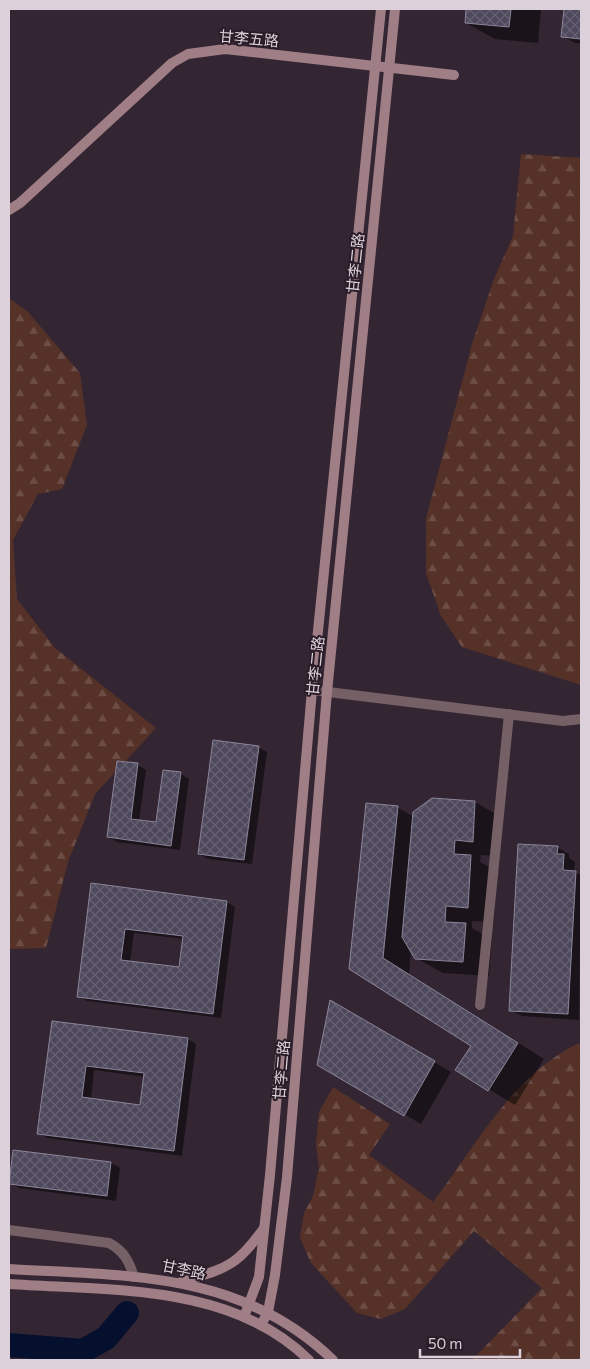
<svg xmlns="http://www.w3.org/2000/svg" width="590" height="1369" viewBox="0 0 590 1369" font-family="Commissioner,'Noto Sans SC',sans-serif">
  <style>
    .forest { fill: url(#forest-firs) }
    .shadow { fill: #0007; fill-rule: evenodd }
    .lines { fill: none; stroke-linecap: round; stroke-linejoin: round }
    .river { stroke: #05102e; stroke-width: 24 }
    .building { fill: url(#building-cross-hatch); stroke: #8b859b; fill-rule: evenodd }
    .street { stroke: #756065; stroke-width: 10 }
    .secondary { stroke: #9f7e86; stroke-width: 10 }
    .labels { text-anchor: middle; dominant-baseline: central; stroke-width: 4; stroke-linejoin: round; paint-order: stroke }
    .street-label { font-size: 15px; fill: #dcd1da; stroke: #2a1c28 }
  </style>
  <defs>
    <pattern id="forest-firs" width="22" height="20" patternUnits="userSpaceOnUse" patternTransform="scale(1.25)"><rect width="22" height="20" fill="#553127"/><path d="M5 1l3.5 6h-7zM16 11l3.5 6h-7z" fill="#6d4e46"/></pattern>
    <pattern id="building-cross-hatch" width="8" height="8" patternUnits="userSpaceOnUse" patternTransform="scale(1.25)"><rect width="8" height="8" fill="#4d485b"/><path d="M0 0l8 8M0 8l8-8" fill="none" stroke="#666172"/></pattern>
  </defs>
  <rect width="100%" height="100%" fill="#342532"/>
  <!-- forest -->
  <g class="forest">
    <polygon points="521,154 581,158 581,685 462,647 441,616 426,573 426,519 472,344 494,279 513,236"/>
    <polygon points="9,298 28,312 80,373 87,425 62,489 38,494 13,540 17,599 55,648 156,728 95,794 68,862 46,948 9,949"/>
    <path d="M 581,1042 L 581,1360 L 472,1360 L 542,1288 L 474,1231 L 405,1309 L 381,1319 L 357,1313 L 311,1263 L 300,1238 L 304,1213 L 313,1196 L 319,1168 L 316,1144 L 319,1112 L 333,1087 L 390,1124 L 369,1155 L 433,1202 C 477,1144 513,1074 581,1042 Z"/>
  </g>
  <!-- shadow -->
  <g class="shadow">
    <polygon points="467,9 541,9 538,43 495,39 466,23"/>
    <polygon points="565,9 581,9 581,43 574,43 563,36"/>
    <polygon points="258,747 267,752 252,864 208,859 199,854"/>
    <polygon points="138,765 146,770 139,821 157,824 181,774 189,779 180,850 117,842 108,837"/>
    <polygon points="433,799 475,802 501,817 499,856 481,855 480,862 497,871 494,922 472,921 472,928 492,939 489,976 443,973 416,958 411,949 409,974 544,1059 515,1105 457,1070 472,1045 351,968 397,807 414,817"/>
    <polygon points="557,847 569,854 569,858 575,862 574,872 581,875 579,1020 522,1016 510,1010"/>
    <path d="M 92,885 L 227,902 L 235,907 L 221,1018 L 87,1001 L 78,996 ZM 134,933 L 184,939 L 180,969 L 130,962 Z"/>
    <polygon points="331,1002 451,1072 421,1124 318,1064"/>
    <path d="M 53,1022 L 188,1039 L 196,1044 L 182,1156 L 47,1138 L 39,1133 ZM 94,1070 L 145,1077 L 141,1106 L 91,1099 Z"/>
    <polygon points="14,1151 111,1163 120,1168 116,1201 19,1188 10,1183"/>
  </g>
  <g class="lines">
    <!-- river -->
    <polyline class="river" points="9,1345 83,1351 106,1338 127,1313"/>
  </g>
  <!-- building -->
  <g class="building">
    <polygon points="466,9 511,9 509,27 465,23"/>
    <polygon points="564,9 581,9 581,39 561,37"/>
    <polygon points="213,740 259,746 244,860 198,854"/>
    <polygon points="117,761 138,763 131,819 156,822 163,770 181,772 171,846 107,837"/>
    <polygon points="432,798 475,801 473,842 455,840 454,854 471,855 468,908 446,906 445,922 466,923 463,962 415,959 402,937 413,812"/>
    <polygon points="366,803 398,806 383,958 518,1043 488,1091 455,1070 471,1046 349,969"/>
    <polygon points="518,844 558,846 557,854 564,854 563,870 576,871 568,1014 509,1011"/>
    <path d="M 91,883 L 227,901 L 213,1014 L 77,997 ZM 125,929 L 183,936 L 179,967 L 121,960 Z"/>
    <polygon points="330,1000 435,1061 404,1116 317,1065"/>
    <path d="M 52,1021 L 188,1038 L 174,1151 L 37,1134 ZM 86,1066 L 144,1073 L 140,1105 L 82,1097 Z"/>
    <polygon points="13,1150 111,1162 107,1196 9,1184"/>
  </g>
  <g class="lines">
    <!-- street -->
    <g class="street">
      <polyline points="312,690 563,721 581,719"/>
      <polyline points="480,1005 509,714"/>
      <path d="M 9,1230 L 109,1243 C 124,1251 129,1261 134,1277"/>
    </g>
    <!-- secondary -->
    <g class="secondary">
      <polyline points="9,210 20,203 172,63 188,54 225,49 454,75"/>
      <path d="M 9,1269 C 128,1276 241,1271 333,1360"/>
      <path d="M 181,1282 C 225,1268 236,1268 264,1228"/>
      <path d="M 9,1284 C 110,1291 231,1283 309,1360"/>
      <polyline points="244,1317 259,1277 270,1175 312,690 381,9"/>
      <polyline points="261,1325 268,1312 275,1275 287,1177 327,692 395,9"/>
    </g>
  </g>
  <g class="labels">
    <!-- street labels -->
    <g class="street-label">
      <text transform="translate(249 38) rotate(5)">甘李五路</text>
      <text transform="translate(355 263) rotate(-84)">甘李二路</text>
      <text transform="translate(315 666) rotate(-84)">甘李二路</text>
      <text transform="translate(281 1070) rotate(-85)">甘李二路</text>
      <text transform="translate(184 1269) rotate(12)">甘李路</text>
    </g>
  </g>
  <!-- border -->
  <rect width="590" height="1369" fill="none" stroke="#dcd1da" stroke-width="20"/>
  <!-- scale -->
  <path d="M420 1349v8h100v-8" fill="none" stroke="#dcd1da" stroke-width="2.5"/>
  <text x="428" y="1349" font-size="15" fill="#dcd1da" stroke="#2a1c28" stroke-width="4" paint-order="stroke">50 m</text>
</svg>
